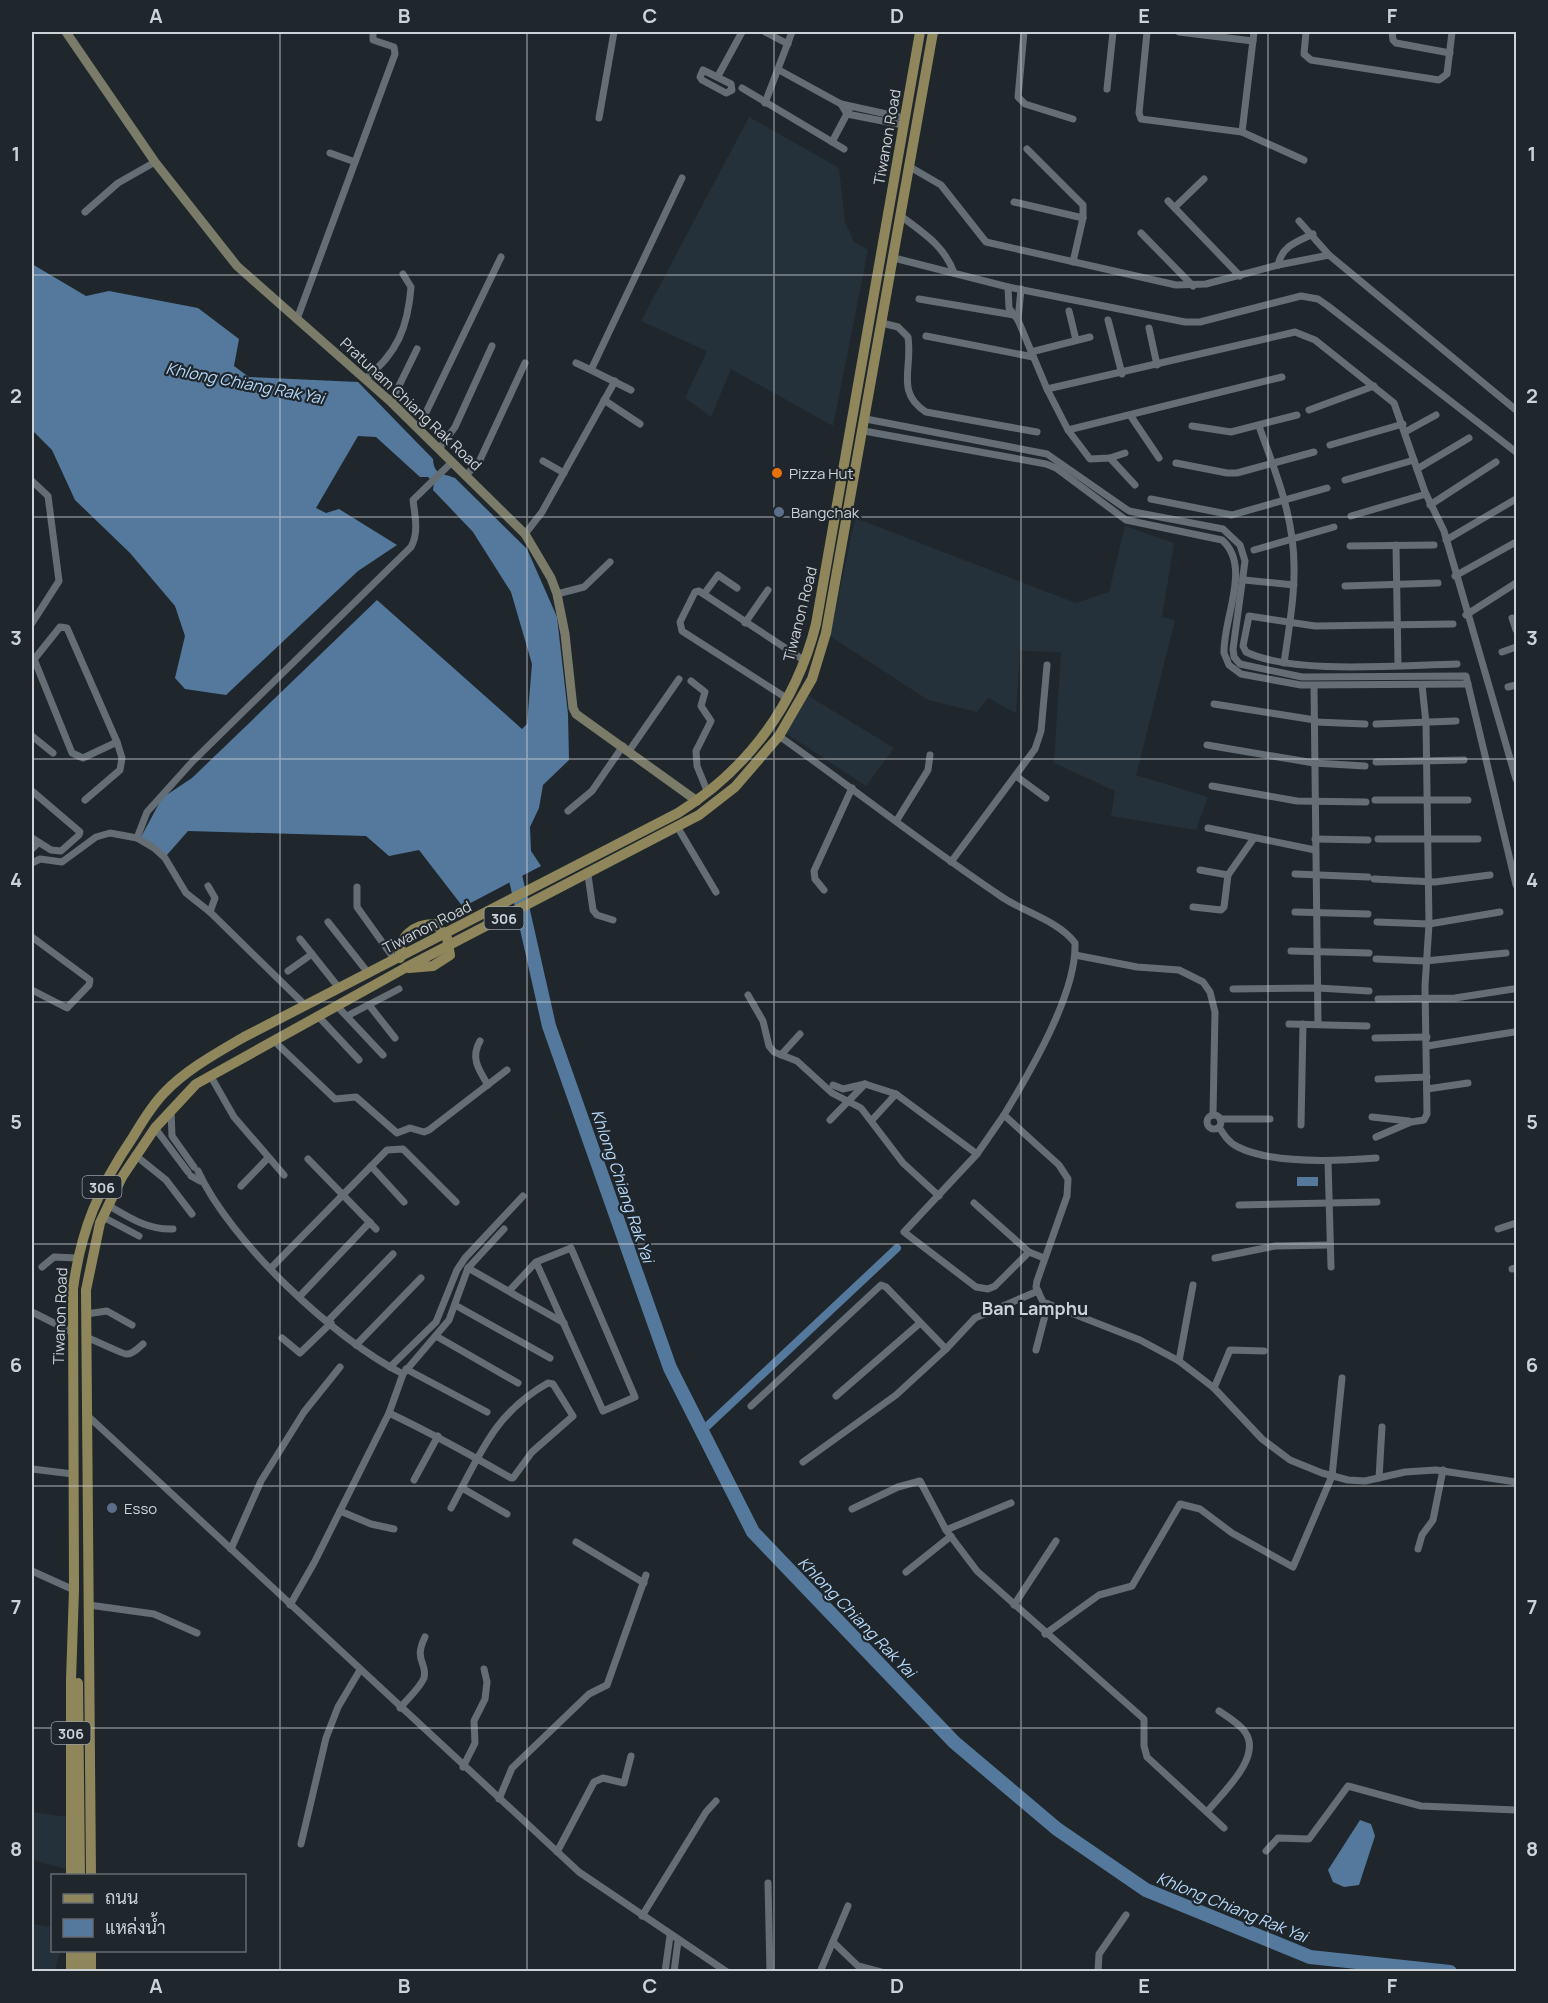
<svg xmlns="http://www.w3.org/2000/svg" width="1548" height="2003" viewBox="0 0 1548 2003" font-family="Manrope,Sarabun,sans-serif">
  <style>
    .built { fill: #24313b }
    .water { fill: #54799d }
    .lines { fill: none; stroke-linecap: round; stroke-linejoin: round }
    .canal { stroke: #54799d; stroke-width: 8 }
    .river { stroke: #54799d; stroke-width: 14 }
    .street { stroke: #666e75; stroke-width: 7 }
    .secondary { stroke: #7a7b68; stroke-width: 9 }
    .primary { stroke: #8f875b; stroke-width: 10 }
    .grid { fill: none; stroke: #cdd2d6; stroke-width: 1.5; stroke-opacity: 0.55 }
    .food-dot { fill: #e8710a; stroke: #1f272c; stroke-width: 2 }
    .service-dot { fill: #5c6f8a; stroke: #1f272c; stroke-width: 2 }
    .labels { text-anchor: middle; dominant-baseline: central; stroke-width: 4.5; stroke-linejoin: round; paint-order: stroke }
    .shield { fill: #1f272c; stroke: #999fa3; stroke-width: 1.5 }
    .shield-label { font-size: 14px; font-weight: bold; fill: #cdd2d6 }
    .street-label { font-size: 15px; fill: #cdd2d6; stroke: #1f272c }
    .poi-label { font-size: 15px; fill: #cdd2d6; stroke: #1f272c; text-anchor: start }
    .water-label { font-size: 16px; font-style: italic; fill: #b7d9fb; stroke: #1f272c }
    .quarter-label { font-size: 18px; font-weight: bold; fill: #cdd2d6; stroke: #1f272c }
    .neatline { fill: none; stroke: #cdd2d6; stroke-width: 2 }
    .grid-label { font-size: 20px; text-anchor: middle; font-weight: bold; fill: #cdd2d6 }
  </style>
  <rect width="100%" height="100%" fill="#1f272c"/>
  <!-- built -->
  <g class="built">
    <polygon points="749,117 839,168 845,222 854,242 868,250 833,426 731,369 711,417 685,398 707,351 641,321"/>
    <polygon points="855,518 1076,603 1109,592 1125,526 1174,543 1162,617 1175,620 1136,775 1208,797 1196,830 1111,816 1115,791 1054,763 1061,652 1020,651 1016,713 988,698 977,712 928,700 830,636"/>
    <polygon points="807,695 894,748 866,786 784,732"/>
    <polygon points="32,1812 68,1817 67,1869 32,1860"/>
    <polygon points="32,1924 52,1927 52,1950 61,1951 54,1971 32,1971"/>
  </g>
  <!-- water -->
  <g class="water">
    <path d="M 32,264 L 86,296 L 109,291 L 198,308 L 239,339 L 234,366 L 249,377 L 358,382 L 433,459 C 434,476 443,473 455,478 L 527,549 L 557,617 L 568,714 L 569,760 L 543,785 L 539,808 L 530,827 L 531,851 L 541,866 L 463,907 L 419,850 L 389,856 L 366,836 L 188,831 L 166,856 L 141,837 L 162,798 L 192,778 L 377,600 L 522,729 L 527,724 L 532,664 L 511,592 L 473,532 L 433,490 L 434,483 L 428,477 L 420,477 L 376,437 L 358,436 L 316,508 L 326,513 L 339,509 L 397,545 L 358,571 L 226,695 L 185,689 L 175,678 L 185,636 L 175,606 L 130,553 L 75,500 L 52,450 L 32,430 Z"/>
    <rect x="1297" y="1177" width="21" height="9"/>
    <polygon points="1360,1820 1371,1824 1375,1836 1359,1885 1344,1887 1333,1882 1328,1870"/>
  </g>
  <g class="lines">
    <!-- canal -->
    <polyline class="canal" points="702,1431 897,1248"/>
    <!-- river -->
    <polyline class="river" points="512,862 549,1026 670,1368 753,1532 954,1742 1057,1829 1146,1890 1310,1957 1450,1972"/>
    <!-- street -->
    <g class="street">
      <polyline points="765,32 788,44"/>
      <polyline points="1024,32 1018,97 1025,104 1073,119"/>
      <polyline points="1147,32 1139,113 1141,119 1242,132 1254,32"/>
      <polyline points="1179,32 1253,41"/>
      <polyline points="1306,32 1304,54 1311,60 1439,80 1447,74 1452,32"/>
      <polyline points="1392,32 1393,40 1396,43 1450,53"/>
      <polygon points="703,70 731,84 732,90 726,93 702,80 700,77"/>
      <polyline points="779,70 841,104 905,118"/>
      <polyline points="718,76 742,32"/>
      <polyline points="742,88 844,149"/>
      <polyline points="1107,89 1113,32"/>
      <polyline points="765,103 792,32"/>
      <polyline points="841,104 847,114 903,125"/>
      <polyline points="599,118 614,32"/>
      <polyline points="1242,132 1304,160"/>
      <polyline points="832,142 849,110"/>
      <polyline points="1027,149 1083,205 1083,218 1073,262"/>
      <polyline points="330,153 355,162"/>
      <polyline points="910,167 941,185 986,242 1176,285 1206,284 1278,265 1329,255 1516,410"/>
      <polyline points="1168,201 1240,276"/>
      <polyline points="1014,202 1083,218"/>
      <polyline points="1175,207 1204,179"/>
      <polyline points="85,212 118,183 155,162"/>
      <path d="M 901,216 C 923,233 944,245 954,273"/>
      <polyline points="1299,221 1329,255"/>
      <polyline points="1141,233 1193,286"/>
      <polyline points="894,258 1008,287 1185,322 1200,322 1301,296 1318,299 1328,306 1516,452"/>
      <path d="M 1278,265 C 1282,246 1296,242 1313,234"/>
      <polyline points="1008,287 1009,308 1018,320 1047,389 1295,332 1315,340 1394,403 1425,492 1444,531 1516,779"/>
      <polyline points="919,299 1014,315"/>
      <polyline points="1069,311 1076,340"/>
      <polyline points="297,319 395,54 394,47 373,40 373,32"/>
      <polyline points="1018,320 1021,289"/>
      <polyline points="1108,320 1122,374"/>
      <path d="M 882,323 L 898,327 L 908,337 C 913,368 895,392 926,412 L 1037,432"/>
      <polyline points="1149,328 1157,365"/>
      <polyline points="926,336 1033,357"/>
      <polyline points="1031,352 1090,337"/>
      <polyline points="576,363 591,370"/>
      <path d="M 365,379 C 397,354 408,327 411,287 L 403,274"/>
      <polyline points="1047,389 1068,430 1090,459 1110,458 1125,453"/>
      <polyline points="631,390 591,370 682,178"/>
      <polyline points="604,400 640,424"/>
      <polyline points="391,402 417,349"/>
      <polyline points="1309,410 1374,386"/>
      <polyline points="1130,415 1159,458"/>
      <polyline points="866,419 1047,454 1129,511 1223,529 1240,545 1245,561 1233,649 1234,657 1240,664 1302,677 1466,676 1516,885"/>
      <polyline points="1192,426 1231,432 1297,415"/>
      <path d="M 1259,426 C 1272,463 1287,499 1292,538 C 1298,579 1290,622 1284,663"/>
      <polyline points="418,429 501,257"/>
      <polyline points="1068,430 1282,377"/>
      <path d="M 864,431 L 1046,464 L 1056,468 L 1126,520 L 1222,540 C 1252,566 1223,618 1224,653 L 1229,665 L 1241,674 L 1301,685 L 1468,684"/>
      <polyline points="1405,432 1436,415"/>
      <polyline points="1330,445 1403,424"/>
      <polyline points="439,449 455,427 492,346"/>
      <polyline points="1110,458 1135,485"/>
      <polyline points="543,461 564,473"/>
      <polyline points="1176,463 1227,473 1237,473 1314,452"/>
      <polyline points="1417,469 1469,438"/>
      <polyline points="465,476 479,462 525,363"/>
      <polyline points="1345,480 1414,460"/>
      <polyline points="32,481 48,496 59,581 32,623"/>
      <polyline points="1151,499 1232,515 1327,488"/>
      <polyline points="1430,505 1496,462"/>
      <polyline points="1351,516 1426,494"/>
      <polyline points="525,534 542,512 615,381"/>
      <polyline points="1446,540 1516,499"/>
      <polyline points="1396,545 1398,665"/>
      <polyline points="1350,546 1434,545"/>
      <polyline points="1254,550 1334,527"/>
      <polyline points="1455,576 1516,542"/>
      <polyline points="1244,580 1294,585"/>
      <polyline points="1345,586 1438,583"/>
      <polyline points="557,594 584,587 610,562"/>
      <polyline points="704,594 718,575 737,588"/>
      <polyline points="1466,615 1516,583"/>
      <polyline points="1512,618 1516,630"/>
      <polyline points="745,623 768,590"/>
      <path d="M 1453,624 L 1315,626 L 1249,616 L 1243,646 L 1246,652 C 1294,675 1401,665 1457,664"/>
      <polyline points="1502,652 1516,647"/>
      <polyline points="34,659 72,753 83,758 117,742"/>
      <polyline points="32,662 60,627 67,628 117,742 122,758 120,770 85,800"/>
      <polyline points="691,681 705,692 701,706 711,721 696,751 697,766 708,793"/>
      <polyline points="1314,686 1318,1024"/>
      <polyline points="1508,687 1516,685"/>
      <polyline points="788,699 682,631 680,622 695,592 699,591 805,661"/>
      <polyline points="1214,704 1315,720"/>
      <polyline points="1315,722 1365,724"/>
      <polyline points="1376,724 1456,721"/>
      <polyline points="32,736 53,753"/>
      <path d="M 779,736 C 854,789 926,846 1002,897 C 1024,912 1059,921 1075,943 C 1077,993 1030,1072 1004,1115 L 1059,1165 L 1068,1179 L 1067,1196 L 1037,1281 L 1036,1287 L 1043,1302 L 1140,1340 L 1179,1361 L 1214,1388 L 1262,1439 L 1290,1460 L 1322,1473 L 1348,1480 L 1365,1481 L 1405,1472 L 1436,1470 L 1516,1482"/>
      <polyline points="1207,745 1314,763 1365,766"/>
      <polyline points="629,751 679,679"/>
      <polyline points="1376,762 1464,760"/>
      <polyline points="1016,776 1046,798"/>
      <polyline points="1212,786 1297,801 1366,802"/>
      <polyline points="32,791 80,832 79,835 61,851 51,850 32,838"/>
      <polyline points="1375,800 1468,800"/>
      <polyline points="568,811 592,791 623,746"/>
      <polyline points="897,820 928,770 930,755"/>
      <polyline points="678,828 716,892"/>
      <polyline points="1208,828 1315,850"/>
      <path d="M 137,838 L 147,812 L 193,761 L 411,547 C 419,533 415,516 413,500 L 452,462"/>
      <polyline points="1315,839 1368,840"/>
      <polyline points="1378,839 1478,839"/>
      <polyline points="32,849 38,843"/>
      <polyline points="951,862 1035,749 1041,731 1047,665"/>
      <polyline points="32,863 40,859 62,862 96,837 110,833 137,838 154,848 165,858 186,893 210,912 306,1006"/>
      <polyline points="1200,870 1228,875 1254,838"/>
      <polyline points="1295,874 1368,877"/>
      <polyline points="588,875 593,910 597,915 613,920"/>
      <polyline points="1374,879 1435,882 1490,875"/>
      <polyline points="208,886 215,898 210,912"/>
      <polyline points="357,887 357,907 395,960"/>
      <polyline points="824,890 815,879 814,871 852,788"/>
      <polyline points="1193,907 1221,910 1224,907 1228,875"/>
      <polyline points="1295,912 1368,914"/>
      <polyline points="328,922 369,974"/>
      <polyline points="1377,922 1429,924 1500,912"/>
      <polyline points="32,937 90,980 89,985 67,1008 32,990"/>
      <polyline points="300,939 339,988"/>
      <polyline points="1291,951 1369,953"/>
      <polyline points="1075,955 1137,967 1179,970 1203,982 1210,992 1215,1012 1213,1115"/>
      <polyline points="1376,959 1425,961 1506,953"/>
      <polyline points="288,971 312,954"/>
      <polyline points="1233,989 1318,988 1369,991"/>
      <polyline points="748,995 763,1021 769,1046 774,1052 797,1061 832,1093 861,1108 903,1163 939,1196"/>
      <polyline points="1378,999 1455,998 1513,989"/>
      <polyline points="369,1005 395,1038"/>
      <polyline points="337,1006 383,1055"/>
      <polyline points="318,1016 359,1060"/>
      <polyline points="347,1016 399,989"/>
      <polyline points="1289,1024 1367,1026"/>
      <polyline points="1375,1038 1427,1037"/>
      <polyline points="273,1040 335,1099 356,1097 397,1133 410,1128 424,1132 429,1130 507,1070"/>
      <path d="M 480,1041 C 470,1058 479,1070 488,1085"/>
      <polyline points="1427,1046 1514,1032"/>
      <polyline points="781,1055 800,1034"/>
      <polyline points="210,1075 234,1117 284,1175"/>
      <polyline points="1378,1079 1427,1077"/>
      <polyline points="833,1085 843,1089 865,1084 896,1094"/>
      <polyline points="1427,1089 1468,1083"/>
      <polyline points="171,1110 172,1136 194,1167"/>
      <circle cx="1214" cy="1122" r="7"/>
      <polyline points="1004,1115 977,1154 904,1232 976,1287 988,1289 995,1286 1029,1252 1044,1258"/>
      <polyline points="1372,1117 1409,1121"/>
      <polyline points="1220,1119 1270,1119"/>
      <polyline points="830,1120 865,1084"/>
      <polyline points="872,1120 896,1094 977,1154"/>
      <polyline points="1301,1125 1303,1024"/>
      <path d="M 1219,1127 C 1224,1135 1229,1143 1238,1147 C 1272,1164 1339,1161 1376,1158"/>
      <polyline points="155,1128 188,1172"/>
      <polyline points="1376,1137 1411,1122 1424,1120 1427,1114 1425,986 1429,924 1426,723 1422,685"/>
      <polyline points="135,1155 166,1180 192,1214"/>
      <polyline points="308,1159 376,1229"/>
      <polyline points="1328,1161 1331,1267"/>
      <polyline points="371,1166 404,1202"/>
      <path d="M 198,1171 C 230,1241 334,1339 403,1374"/>
      <polyline points="191,1176 200,1181"/>
      <polyline points="241,1186 268,1158"/>
      <polyline points="974,1203 1029,1252"/>
      <path d="M 108,1205 C 130,1218 148,1230 173,1229"/>
      <polyline points="1239,1205 1377,1202"/>
      <polyline points="103,1217 139,1236"/>
      <polyline points="1498,1229 1516,1223"/>
      <polyline points="1215,1258 1275,1246 1330,1245"/>
      <polyline points="42,1267 54,1257 77,1258"/>
      <polyline points="271,1268 387,1150 403,1149 456,1202"/>
      <polyline points="468,1268 564,1323"/>
      <polyline points="1512,1269 1516,1268"/>
      <polyline points="509,1291 536,1262 571,1248 635,1397 603,1411 536,1262"/>
      <polyline points="300,1296 370,1222"/>
      <polyline points="455,1305 550,1358"/>
      <polyline points="32,1312 72,1332"/>
      <polyline points="86,1314 107,1311 132,1325"/>
      <polyline points="328,1321 393,1254"/>
      <polyline points="436,1336 518,1383"/>
      <path d="M 86,1337 C 94,1340 123,1354 126,1354 C 132,1355 138,1348 143,1344"/>
      <polyline points="282,1338 300,1353 331,1323"/>
      <polyline points="356,1345 421,1278"/>
      <polyline points="1036,1350 1048,1304"/>
      <polyline points="1179,1361 1193,1285"/>
      <polyline points="390,1367 436,1322 457,1270 465,1258 523,1196"/>
      <polyline points="406,1369 487,1412"/>
      <polyline points="1214,1388 1230,1350 1264,1351"/>
      <polyline points="836,1396 920,1323"/>
      <polyline points="751,1406 881,1285 886,1287 946,1349 975,1318 1038,1291"/>
      <path d="M 389,1413 C 431,1433 471,1455 511,1478 L 513,1478 L 532,1452 L 573,1416 L 553,1384 L 548,1383 C 493,1414 480,1455 451,1508"/>
      <polyline points="88,1416 579,1872 727,1972"/>
      <polyline points="803,1462 896,1395 946,1349"/>
      <polyline points="32,1469 73,1474"/>
      <polyline points="1379,1478 1382,1427"/>
      <polyline points="414,1480 438,1436"/>
      <polyline points="462,1488 507,1514"/>
      <polyline points="852,1509 898,1487 920,1481 946,1530 977,1571 1144,1719 1144,1746 1147,1757 1224,1828"/>
      <polyline points="340,1511 371,1524 394,1529"/>
      <polyline points="946,1530 1011,1503"/>
      <polyline points="576,1542 644,1583"/>
      <polyline points="231,1549 261,1481 304,1412 340,1367"/>
      <polyline points="1418,1549 1422,1535 1433,1520 1443,1470"/>
      <polyline points="32,1571 74,1590"/>
      <polyline points="906,1572 951,1536"/>
      <polyline points="89,1605 154,1614 197,1633"/>
      <polyline points="290,1605 314,1563 389,1413 403,1374 449,1320 468,1268 504,1229"/>
      <polyline points="1014,1605 1056,1541"/>
      <polyline points="1045,1634 1099,1595 1132,1586 1180,1504 1200,1509 1232,1533 1293,1567 1332,1476 1342,1378"/>
      <path d="M 400,1708 C 407,1699 420,1688 424,1678 C 428,1663 413,1661 425,1637"/>
      <polyline points="463,1767 475,1743 474,1721 485,1699 487,1682 484,1669"/>
      <polyline points="499,1799 512,1768 589,1694 607,1685 646,1575"/>
      <path d="M 1207,1812 C 1222,1793 1263,1757 1245,1732 C 1240,1724 1228,1717 1219,1711"/>
      <polyline points="301,1844 326,1738 338,1707 360,1670"/>
      <polyline points="1266,1851 1278,1838 1309,1839 1348,1786 1421,1806 1516,1810"/>
      <polyline points="557,1852 594,1782 603,1778 624,1783 631,1756"/>
      <polyline points="768,1883 770,1972"/>
      <polyline points="642,1916 706,1812 716,1801"/>
      <polyline points="833,1942 858,1966 881,1972"/>
      <polyline points="665,1972 670,1936"/>
      <polyline points="674,1972 678,1941"/>
      <polyline points="820,1972 848,1906"/>
      <polyline points="1098,1972 1099,1954 1126,1915"/>
    </g>
    <!-- secondary -->
    <polyline class="secondary" points="66,32 155,162 237,266 391,402 525,534 551,578 557,594 565,634 573,708 576,714 697,801"/>
    <!-- primary -->
    <g class="primary">
      <path d="M 400,958 C 397,937 415,923 436,924 L 447,938 L 450,955 L 433,966 L 409,968"/>
      <polyline points="78,1683 80,1876"/>
      <path d="M 71,1876 L 71,1680 L 74,1590 L 73,1289 C 81,1229 99,1187 133,1137 C 142,1122 152,1105 165,1092 C 187,1069 217,1053 244,1037 L 678,813 C 748,769 796,704 816,624 L 920,32"/>
      <polyline points="91,1876 86,1290 100,1223 122,1177 155,1128 196,1084 405,968 699,815 735,787 779,736 812,679 826,633 933,32"/>
      <polyline points="71,1950 71,1972"/>
      <polyline points="81,1950 81,1972"/>
      <polyline points="91,1972 91,1950"/>
    </g>
  </g>
  <!-- grid -->
  <path class="grid" d="M 280,32 L 280,1972M 527,32 L 527,1972M 774,32 L 774,1972M 1021,32 L 1021,1972M 1268,32 L 1268,1972M 32,275 L 1516,275M 32,517 L 1516,517M 32,759 L 1516,759M 32,1002 L 1516,1002M 32,1244 L 1516,1244M 32,1486 L 1516,1486M 32,1728 L 1516,1728"/>
  <!-- markers -->
  <circle class="food-dot" cx="777" cy="473" r="6"/>
  <g class="service-dot">
    <circle cx="779" cy="512" r="6"/>
    <circle cx="112" cy="1508" r="6"/>
  </g>
  <g class="labels">
    <!-- shield labels -->
    <g class="shield">
      <rect x="484.5" y="907" width="39" height="22" rx="4.5"/>
      <rect x="82.5" y="1176" width="39" height="22" rx="4.5"/>
      <rect x="51.5" y="1722" width="39" height="22" rx="4.5"/>
    </g>
    <g class="shield-label">
      <text x="504" y="918">306</text>
      <text x="102" y="1187">306</text>
      <text x="71" y="1733">306</text>
    </g>
    <!-- street labels -->
    <g class="street-label">
      <text transform="translate(887 137) rotate(-80)">Tiwanon Road</text>
      <text transform="translate(411 404) rotate(43)">Pratunam Chiang Rak Road</text>
      <text transform="translate(800 614) rotate(-76)">Tiwanon Road</text>
      <text transform="translate(427 927) rotate(-27)">Tiwanon Road</text>
      <text transform="translate(60 1316) rotate(-88)">Tiwanon Road</text>
    </g>
    <!-- poi labels -->
    <g class="poi-label">
      <text x="789" y="473">Pizza Hut</text>
      <text x="791" y="512">Bangchak</text>
      <text x="124" y="1508">Esso</text>
    </g>
    <!-- water labels -->
    <g class="water-label">
      <text transform="translate(245 383) rotate(11)">Khlong Chiang Rak Yai</text>
      <text transform="translate(623 1186) rotate(71)">Khlong Chiang Rak Yai</text>
      <text transform="translate(857 1617) rotate(46)">Khlong Chiang Rak Yai</text>
      <text transform="translate(1232 1907) rotate(22)">Khlong Chiang Rak Yai</text>
    </g>
    <!-- quarter labels -->
    <g class="quarter-label">
      <text x="1035" y="1308">Ban Lamphu</text>
    </g>
  </g>
  <!-- border -->
  <rect width="1548" height="2003" fill="none" stroke="#1f272c" stroke-width="66"/>
  <!-- legend -->
  <rect x="51" y="1874" width="195" height="78" fill="#1f272c" stroke="#656b70" stroke-width="1.5"/>
  <rect x="63" y="1894" width="30" height="9" fill="#8f875b" stroke="#656b70" stroke-width="1.5"/>
  <text x="105" y="1904" font-size="18" fill="#cdd2d6">ถนน</text>
  <rect x="63" y="1919" width="30" height="18" fill="#54799d" stroke="#656b70" stroke-width="1.5"/>
  <text x="105" y="1934" font-size="18" fill="#cdd2d6">แหล่งน้ำ</text>
  <rect x="33" y="33" width="1482" height="1937" class="neatline"/>
  <g class="grid-label">
    <text x="156" y="23">A</text>
    <text x="404" y="23">B</text>
    <text x="650" y="23">C</text>
    <text x="897" y="23">D</text>
    <text x="1144" y="23">E</text>
    <text x="1392" y="23">F</text>
    <text x="16" y="161">1</text>
    <text x="1532" y="161">1</text>
    <text x="16" y="403">2</text>
    <text x="1532" y="403">2</text>
    <text x="16" y="645">3</text>
    <text x="1532" y="645">3</text>
    <text x="16" y="887">4</text>
    <text x="1532" y="887">4</text>
    <text x="16" y="1129">5</text>
    <text x="1532" y="1129">5</text>
    <text x="16" y="1372">6</text>
    <text x="1532" y="1372">6</text>
    <text x="16" y="1614">7</text>
    <text x="1532" y="1614">7</text>
    <text x="16" y="1856">8</text>
    <text x="1532" y="1856">8</text>
    <text x="156" y="1993">A</text>
    <text x="404" y="1993">B</text>
    <text x="650" y="1993">C</text>
    <text x="897" y="1993">D</text>
    <text x="1144" y="1993">E</text>
    <text x="1392" y="1993">F</text>
  </g>
</svg>
